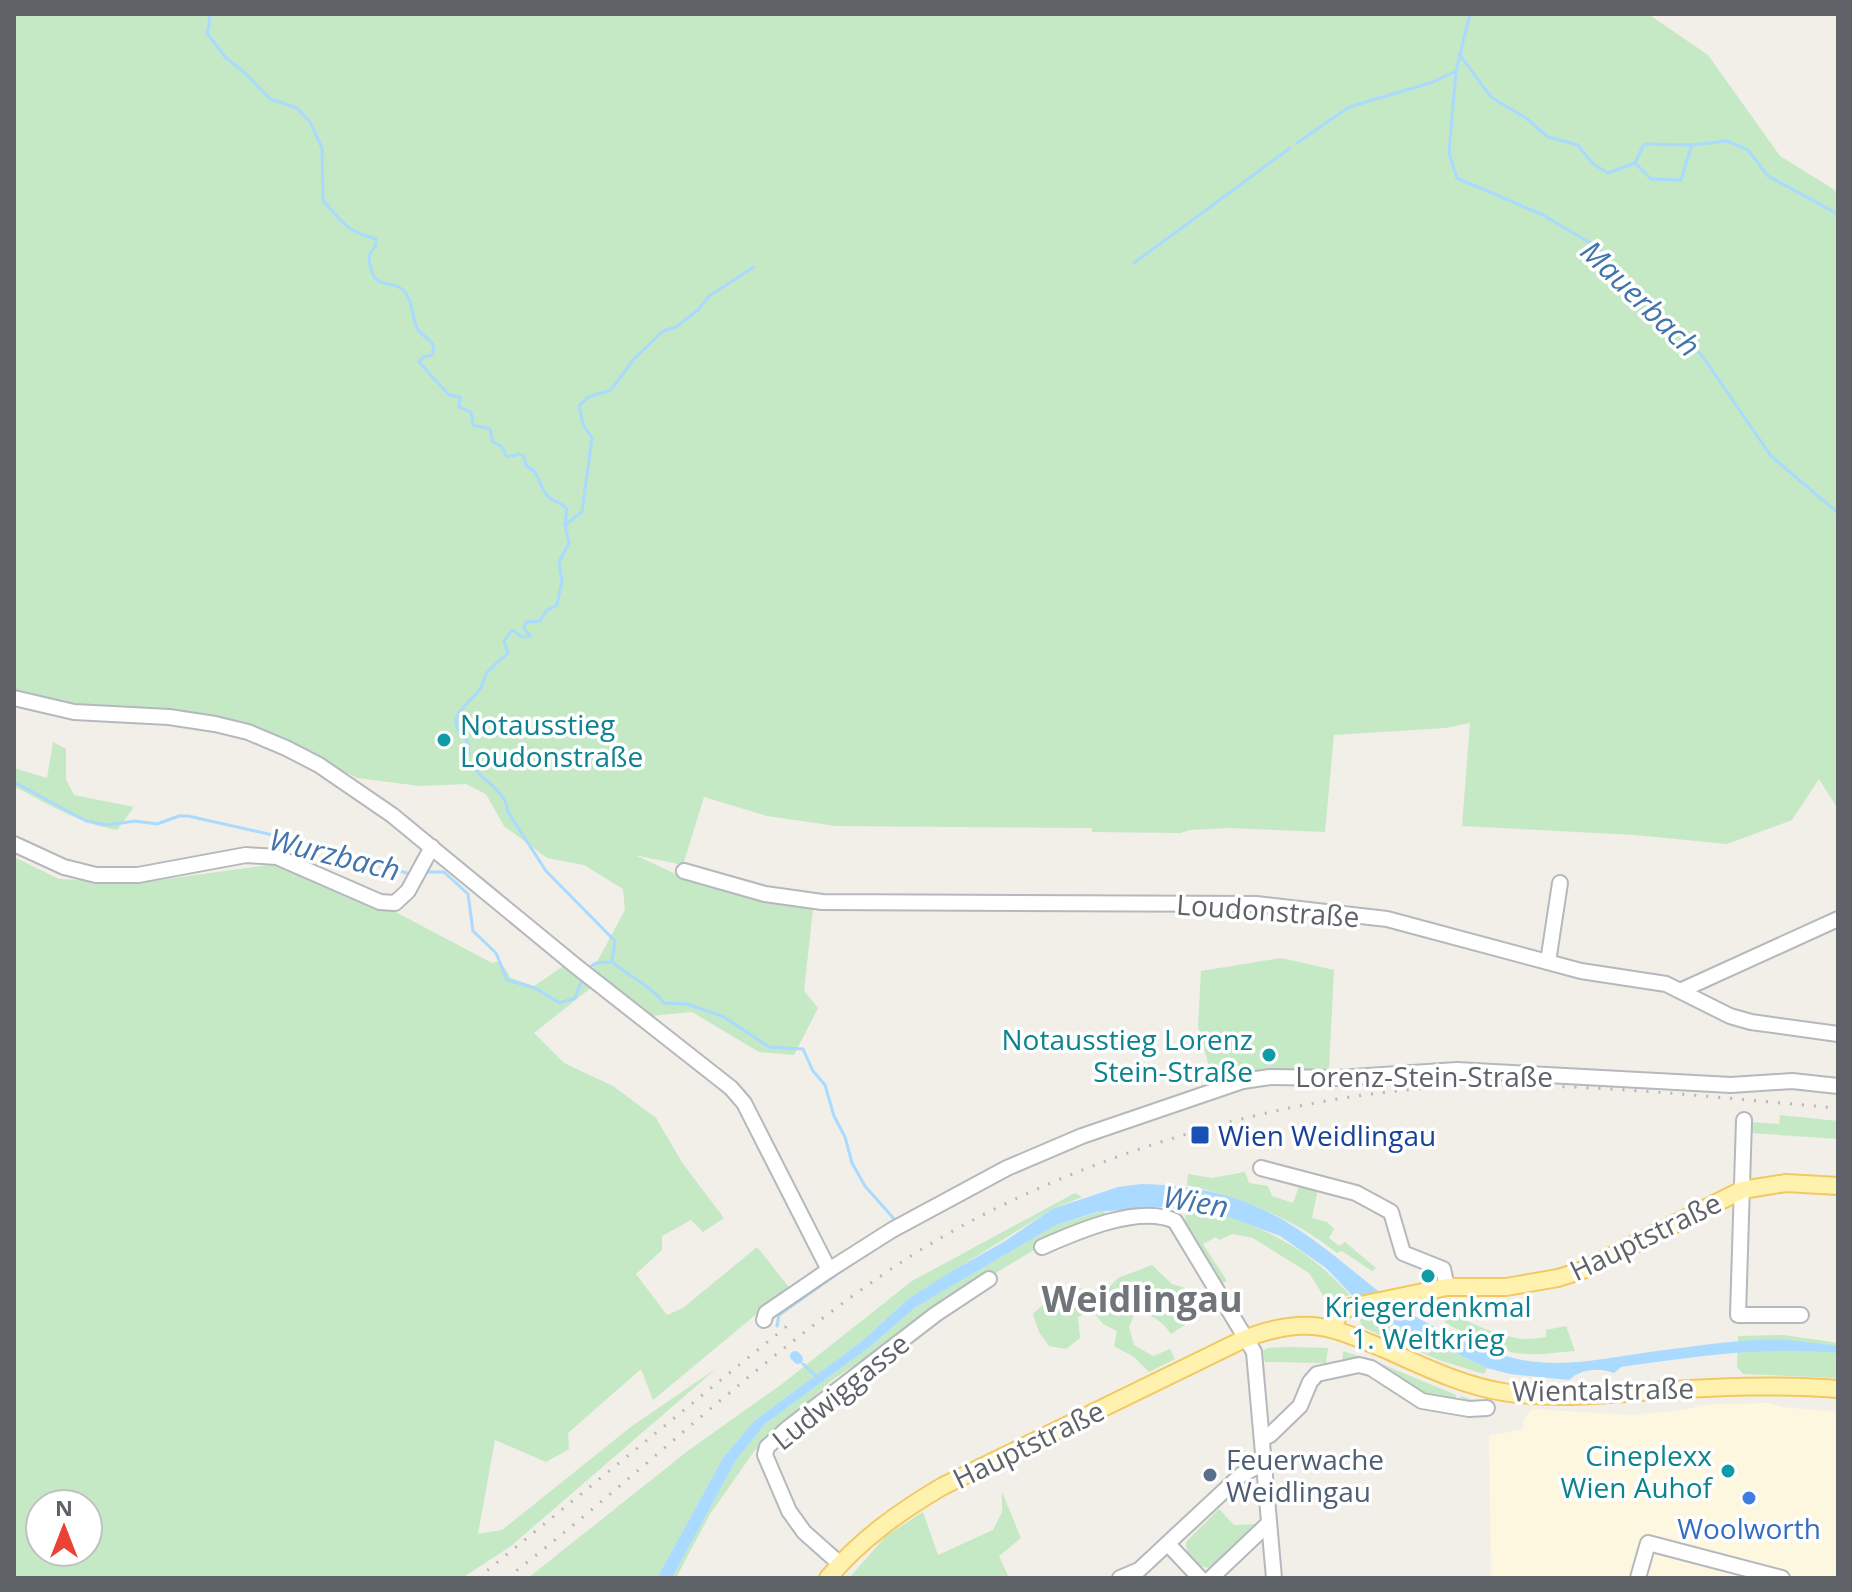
<svg xmlns="http://www.w3.org/2000/svg" width="1852" height="1592" viewBox="0 0 1852 1592" font-family="'Open Sans',sans-serif">
  <style>
    .commercial { fill: #fef7e0 }
    .green { fill: #c5e8c5; fill-rule: evenodd }
    .water { fill: #aadaff }
    .lines { fill: none; stroke-linecap: round; stroke-linejoin: round }
    .stream { stroke: #aadaff; stroke-width: 3 }
    .canal { stroke: #aadaff; stroke-width: 10 }
    .minor-casing { stroke: #b5b8bc; stroke-width: 18 }
    .major-casing { stroke: #f2c960; stroke-width: 20 }
    .minor { stroke: #fff; stroke-width: 14 }
    .major { stroke: #fff2af; stroke-width: 16 }
    .rail { stroke: #b6b7b8; stroke-width: 3; stroke-dasharray: 2 10; stroke-linecap: butt }
    .culture-dot { fill: #0f9aa8; stroke: #fff; stroke-width: 3 }
    .transit-dot { fill: #1a4fb4; stroke: #fff; stroke-width: 3 }
    .service-dot { fill: #5c6f8a; stroke: #fff; stroke-width: 3 }
    .shop-dot { fill: #3f7fe0; stroke: #fff; stroke-width: 3 }
    .labels { text-anchor: middle; dominant-baseline: central; stroke-width: 7; stroke-linejoin: round; paint-order: stroke }
    .culture-label { font-size: 28px; fill: #0d838f; stroke: #fff; text-anchor: end }
    .street-label { font-size: 28px; fill: #5f6368; stroke: #fff }
    .transit-label { font-size: 28px; fill: #164399; stroke: #fff; text-anchor: start }
    .service-label { font-size: 28px; fill: #4e5e75; stroke: #fff; text-anchor: start }
    .shop-label { font-size: 28px; fill: #366cbe; stroke: #fff }
    .water-label { font-size: 30px; font-style: italic; fill: #4174aa; stroke: #fff }
    .district-label { font-size: 36px; font-weight: bold; fill: #70757a; stroke: #fff }
  </style>
  <rect width="100%" height="100%" fill="#f1efe8"/>
  <!-- commercial -->
  <polygon class="commercial" points="1769,1403 1782,1407 1838,1412 1838,1578 1491,1578 1489,1436 1523,1429 1523,1420 1532,1409 1632,1415 1684,1410 1701,1405"/>
  <!-- green -->
  <g class="green">
    <polygon points="14,14 1648,14 1708,55 1780,156 1838,192 1838,809 1819,779 1792,820 1727,844 1635,835 1462,826 1470,723 1445,728 1334,735 1325,832 1230,828 1189,830 1181,833 1092,832 1092,828 836,826 767,816 704,797 683,865 635,855 680,876 813,909 804,991 818,1008 794,1055 759,1052 692,1012 650,1016 592,971 625,910 623,889 584,865 547,858 504,826 486,794 466,784 420,786 357,778 272,735 66,711 14,696"/>
    <path d="M 53,742 L 66,749 L 66,780 L 74,795 L 134,807 L 117,830 C 79,823 47,804 14,786 L 14,768 L 47,778 Z"/>
    <path d="M 14,857 L 59,879 L 137,883 L 269,865 L 289,867 L 390,909 L 492,963 L 500,961 L 511,978 L 534,986 L 565,965 L 592,987 L 534,1033 L 564,1063 L 613,1086 L 656,1118 L 683,1164 L 724,1218 L 703,1232 L 691,1220 L 662,1236 L 662,1250 L 636,1274 L 667,1315 L 683,1308 L 757,1247 L 789,1287 L 653,1400 L 641,1369 L 568,1433 L 569,1449 L 546,1462 L 495,1440 L 478,1534 L 502,1530 L 632,1426 L 717,1368 L 511,1546 L 462,1578 L 14,1578 ZM 40,1504 L 88,1504 L 88,1552 L 40,1552 Z"/>
    <path d="M 1281,958 L 1334,970 L 1329,1069 C 1288,1069 1252,1070 1213,1081 L 1198,1027 L 1201,971 Z"/>
    <polygon points="1780,1115 1838,1121 1838,1139 1750,1133 1750,1122 1779,1124"/>
    <path d="M 1245,1172 L 1249,1183 L 1268,1186 L 1272,1196 L 1293,1203 L 1300,1184 L 1318,1189 L 1312,1218 L 1327,1222 L 1334,1229 L 1329,1238 L 1339,1246 L 1345,1242 L 1376,1268 L 1372,1271 L 1342,1251 L 1337,1253 C 1293,1218 1242,1198 1187,1185 L 1188,1174 L 1212,1178 Z"/>
    <polygon points="1075,1193 1082,1197 1052,1209 908,1299 861,1342 754,1421 723,1458 657,1578 528,1578 689,1450 782,1384 912,1281"/>
    <path d="M 1186,1208 C 1207,1208 1222,1214 1241,1221 C 1288,1240 1316,1258 1350,1295 L 1326,1300 L 1309,1273 L 1253,1238 L 1233,1234 L 1219,1240 L 1216,1237 L 1203,1244 L 1227,1281 L 1219,1285 L 1185,1226 Z"/>
    <polygon points="1102,1211 1110,1216 1062,1233 946,1303 831,1381 755,1450 710,1514 676,1578 672,1578 736,1460 765,1424 871,1346 916,1307 1056,1225"/>
    <path d="M 1152,1265 L 1172,1284 L 1185,1288 L 1192,1320 L 1171,1334 C 1162,1320 1151,1315 1136,1310 L 1129,1327 L 1134,1345 L 1153,1356 L 1170,1349 L 1175,1359 L 1149,1372 L 1134,1357 L 1114,1346 L 1117,1331 L 1103,1324 L 1092,1310 L 1078,1317 L 1080,1338 L 1066,1349 L 1049,1346 L 1039,1332 L 1033,1314 L 1050,1298 L 1071,1286 L 1103,1294 L 1118,1278 Z"/>
    <path d="M 1432,1299 L 1440,1300 C 1452,1319 1504,1339 1527,1339 C 1533,1339 1540,1338 1546,1337 L 1546,1330 L 1566,1326 L 1575,1351 C 1541,1354 1513,1360 1483,1340 L 1485,1335 C 1462,1335 1435,1323 1432,1299 Z"/>
    <polygon points="1374,1316 1487,1368 1484,1374 1439,1360 1362,1327 1359,1317"/>
    <polygon points="1784,1335 1838,1343 1838,1378 1743,1374 1737,1367 1738,1336"/>
    <polygon points="1288,1347 1328,1348 1326,1363 1265,1362 1263,1351 1267,1348"/>
    <polygon points="1343,1351 1377,1362 1456,1395 1456,1398 1460,1399 1461,1396 1490,1406 1421,1397 1386,1373 1342,1364"/>
    <polygon points="1002,1492 1021,1538 999,1556 1009,1578 849,1578 886,1536 923,1512 938,1555 993,1530 1002,1512"/>
    <path d="M 1219,1509 L 1234,1525 L 1258,1524 L 1210,1568 C 1191,1565 1187,1560 1186,1542 Z"/>
  </g>
  <!-- water -->
  <path class="water" d="M 1142,1184 C 1187,1185 1229,1192 1270,1213 C 1310,1233 1344,1264 1378,1291 C 1417,1321 1466,1346 1513,1358 C 1562,1370 1609,1357 1657,1351 C 1698,1346 1742,1338 1784,1340 C 1802,1341 1820,1344 1838,1346 L 1838,1353 C 1762,1346 1696,1357 1621,1367 L 1614,1373 C 1599,1367 1580,1369 1569,1380 L 1510,1374 L 1487,1368 L 1368,1312 L 1326,1268 L 1280,1236 L 1205,1208 L 1156,1207 L 1097,1212 L 1056,1225 L 916,1307 L 871,1346 L 765,1424 L 736,1460 L 672,1578 L 657,1578 L 723,1458 L 754,1421 L 861,1342 L 908,1299 L 952,1271 L 1005,1241 L 1052,1209 L 1118,1187 Z"/>
  <g class="lines">
    <!-- stream -->
    <g class="stream">
      <path d="M 208,14 L 210,21 L 207,33 L 225,57 L 244,72 L 270,99 L 297,108 L 310,122 L 322,148 L 323,200 C 344,224 346,231 376,239 L 376,245 L 369,255 C 371,299 395,272 408,297 C 413,305 412,318 417,328 C 421,336 430,338 434,347 L 432,355 L 423,357 L 419,362 L 449,395 L 460,397 L 459,407 L 471,412 L 473,425 L 490,429 L 493,442 L 501,446 L 507,457 L 519,454 L 524,456 L 526,466 C 543,473 537,489 550,498 C 556,503 561,502 567,509 L 565,525 L 569,543 L 559,562 L 562,581 L 557,605 L 546,611 L 540,621 L 526,622 L 524,628 L 530,636 L 522,637 L 512,630 L 504,641 L 508,653 C 501,660 490,667 485,676 C 485,677 481,687 481,688 C 469,706 440,716 467,740 L 469,755"/>
      <polyline points="1470,14 1456,71 1449,153 1457,178 1543,215 1597,247 1703,357 1771,456 1838,513"/>
      <polyline points="1459,54 1491,97 1526,118 1548,137 1578,145 1593,164 1608,173 1635,163 1644,144 1691,145 1727,141 1748,150 1768,176 1838,214"/>
      <polyline points="1297,143 1349,107 1433,82 1456,71"/>
      <polyline points="1635,163 1651,179 1681,180 1691,147"/>
      <polyline points="1134,263 1290,148"/>
      <polyline points="565,525 582,512 592,438 583,424 579,406 588,397 611,390 634,359 663,331 676,327 698,310 709,296 754,267"/>
      <path d="M 471,764 C 482,781 506,790 508,812 L 546,871 L 615,941 L 612,961"/>
      <polyline points="14,782 86,821 108,825 135,821 157,824 179,816 188,816 286,838 410,874"/>
      <polyline points="426,872 444,872 468,894 473,931 496,953 507,980 535,988 560,1003 575,998 582,980"/>
      <path d="M 589,968 L 596,963 L 612,962 C 630,977 650,985 664,1003 L 687,1004 L 724,1017 L 769,1047 L 803,1049 L 813,1071 L 825,1085 L 834,1116 L 845,1137 L 852,1163 L 865,1186 L 895,1220"/>
      <polyline points="777,1326 779,1315 847,1267"/>
      <polyline points="803,1364 818,1378"/>
    </g>
    <!-- canal -->
    <polyline class="canal" points="795,1356 798,1359"/>
    <defs>
      <g id="minor">
        <polyline points="14,698 74,712 169,717 215,724 248,732 286,748 319,765 392,815 577,967 731,1088 744,1103 829,1270 892,1230 1007,1168 1082,1136 1243,1081 1270,1077 1338,1078 1457,1070 1731,1085 1792,1081 1838,1086"/>
        <polyline points="14,844 64,867 96,875 138,875 246,855 277,857 380,902 395,903 408,891 432,847"/>
        <polyline points="684,871 765,894 822,902 1256,904 1387,919 1581,971 1666,984 1730,1016 1751,1022 1838,1034"/>
        <polyline points="1548,962 1560,883"/>
        <polyline points="1682,990 1838,919"/>
        <polyline points="1744,1120 1738,1315 1801,1315"/>
        <polyline points="1261,1168 1356,1193 1391,1212 1403,1253 1443,1269 1447,1287"/>
        <path d="M 1042,1247 C 1076,1232 1139,1204 1175,1221 L 1254,1352 L 1274,1578"/>
        <polyline points="764,1320 766,1313 829,1270"/>
        <polyline points="1262,1439 1270,1435 1300,1406 1310,1382 1317,1374 1359,1365 1371,1368 1422,1401 1469,1409 1487,1408"/>
        <polyline points="1168,1544 1200,1578"/>
        <polyline points="840,1564 804,1532 789,1511 765,1455 767,1447 788,1428 936,1314 989,1279"/>
        <polyline points="1120,1578 1139,1570 1241,1475 1264,1463"/>
        <polyline points="1211,1578 1269,1523"/>
        <polyline points="1638,1578 1648,1543 1782,1578"/>
      </g>
      <g id="major">
        <polyline points="1332,1329 1340,1312 1351,1307 1447,1287 1506,1287 1558,1278 1583,1270 1742,1190 1786,1183 1838,1186"/>
        <path d="M 828,1578 C 861,1539 899,1512 943,1486 L 1242,1340 C 1264,1331 1288,1324 1313,1326 C 1337,1328 1360,1339 1382,1348 C 1421,1365 1460,1385 1503,1392 C 1553,1400 1605,1394 1655,1391 C 1716,1387 1777,1384 1838,1389"/>
      </g>
    </defs>
    <!-- minor casing -->
    <use href="#minor" class="minor-casing"/>
    <!-- major casing -->
    <use href="#major" class="major-casing"/>
    <!-- minor -->
    <use href="#minor" class="minor"/>
    <!-- major -->
    <use href="#major" class="major"/>
    <!-- rail -->
    <g class="rail">
      <polyline points="478,1578 787,1326"/>
      <path d="M 507,1578 C 638,1477 757,1359 894,1267 C 1050,1162 1288,1089 1475,1086 C 1596,1083 1718,1098 1838,1108"/>
    </g>
  </g>
  <!-- markers -->
  <g class="culture-dot">
    <circle cx="444" cy="740" r="8"/>
    <circle cx="1269" cy="1055" r="8"/>
    <circle cx="1428" cy="1276" r="8"/>
    <circle cx="1728" cy="1471" r="8"/>
  </g>
  <rect class="transit-dot" x="1190" y="1125" width="20" height="20" rx="4"/>
  <circle class="service-dot" cx="1210" cy="1475" r="8"/>
  <circle class="shop-dot" cx="1749" cy="1498" r="8"/>
  <g class="labels">
    <!-- culture labels -->
    <g class="culture-label">
      <text x="460" y="724" text-anchor="start">Notausstieg<tspan x="460" dy="32">Loudonstraße</tspan></text>
      <text x="1253" y="1039">Notausstieg Lorenz<tspan x="1253" dy="32">Stein-Straße</tspan></text>
      <text x="1428" y="1306" text-anchor="middle">Kriegerdenkmal<tspan x="1428" dy="32">1. Weltkrieg</tspan></text>
      <text x="1712" y="1455">Cineplexx<tspan x="1712" dy="32">Wien Auhof</tspan></text>
    </g>
    <!-- street labels -->
    <g class="street-label">
      <text transform="translate(1268 910) rotate(4)">Loudonstraße</text>
      <text x="1424" y="1076">Lorenz-Stein-Straße</text>
      <text transform="translate(1645 1236) rotate(-26)">Hauptstraße</text>
      <text transform="translate(1603 1389) rotate(-1)">Wientalstraße</text>
      <text transform="translate(840 1391) rotate(-39)">Ludwiggasse</text>
      <text transform="translate(1028 1444) rotate(-26)">Hauptstraße</text>
    </g>
    <!-- transit labels -->
    <g class="transit-label">
      <text x="1218" y="1135">Wien Weidlingau</text>
    </g>
    <!-- service labels -->
    <g class="service-label">
      <text x="1226" y="1459">Feuerwache<tspan x="1226" dy="32">Weidlingau</tspan></text>
    </g>
    <!-- shop labels -->
    <g class="shop-label">
      <text x="1749" y="1528">Woolworth</text>
    </g>
    <!-- water labels -->
    <g class="water-label">
      <text transform="translate(1641 298) rotate(44)">Mauerbach</text>
      <text transform="translate(335 854) rotate(14)">Wurzbach</text>
      <text transform="translate(1196 1201) rotate(10)">Wien</text>
    </g>
    <!-- district labels -->
    <g class="district-label">
      <text x="1142" y="1298">Weidlingau</text>
    </g>
  </g>
  <!-- border -->
  <rect width="1852" height="1592" fill="none" stroke="#5f6368" stroke-width="32"/>
  <!-- north arrow -->
  <g transform="translate(64 1528)"><circle r="38" fill="#ffffff" stroke="#bfc1c3" stroke-width="2"/>
  <path d="M0-6L14 30L0 20L-14 30Z" fill="#ea4335"/>
  <text y="-12" font-size="22" font-weight="bold" text-anchor="middle" fill="#5f6368">N</text>
  </g>
</svg>
